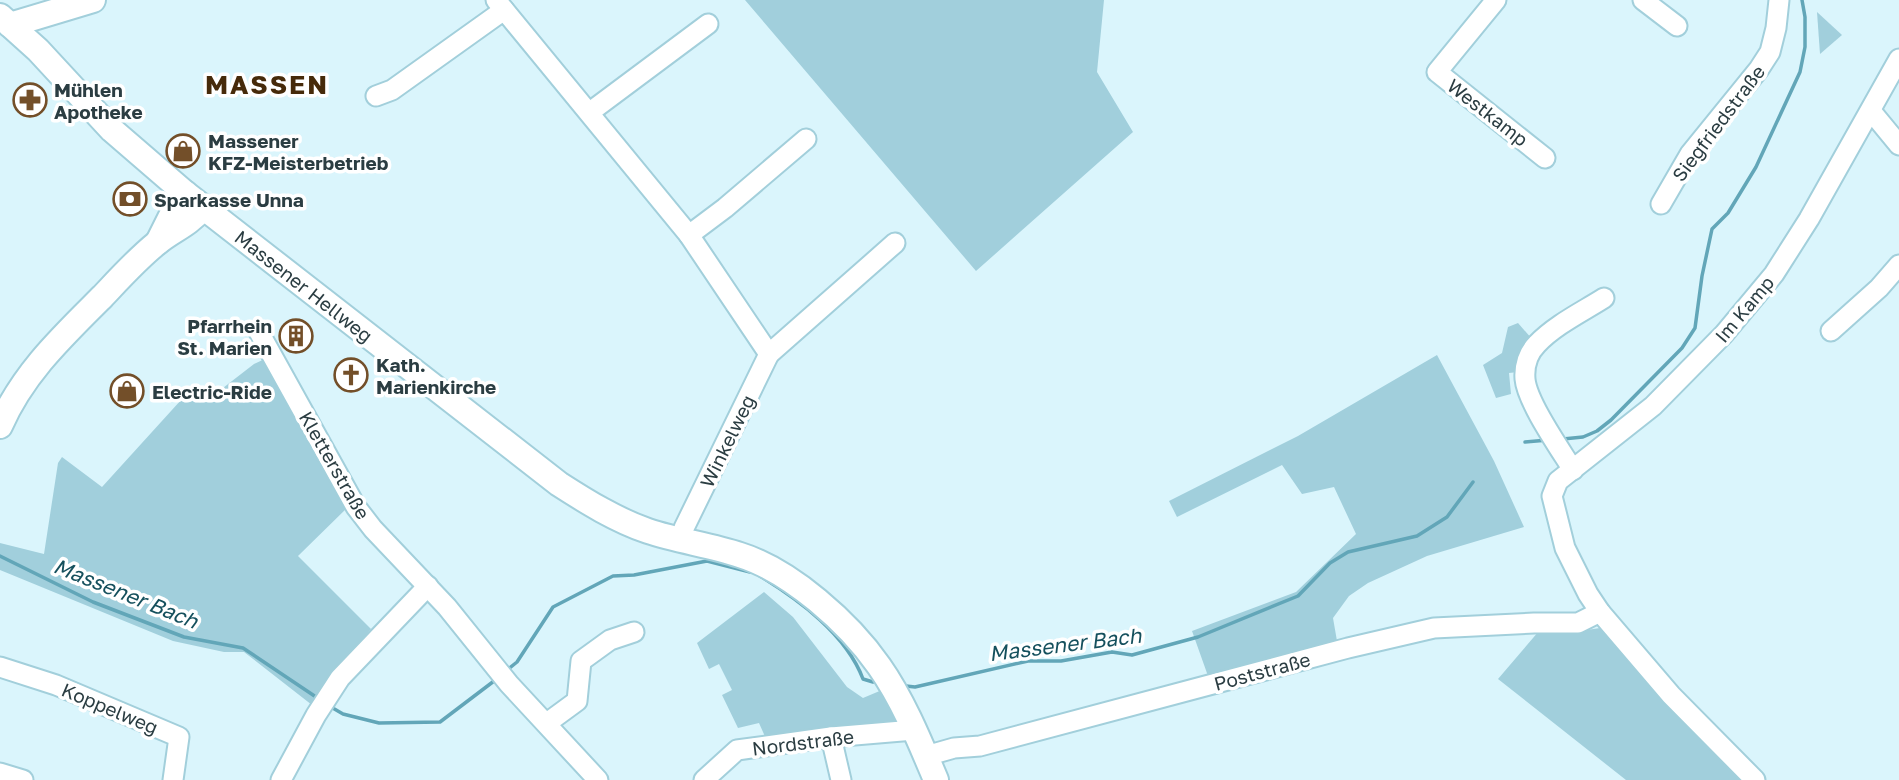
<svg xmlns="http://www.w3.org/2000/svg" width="1899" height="780" viewBox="0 0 1899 780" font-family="'Golos Text',sans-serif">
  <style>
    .green { fill: #a1cfdc }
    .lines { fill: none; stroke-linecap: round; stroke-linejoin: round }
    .stream { stroke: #62a6b8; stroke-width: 3.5 }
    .minor-casing { stroke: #a2cfdb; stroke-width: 23 }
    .major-casing { stroke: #a2cfdb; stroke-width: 28 }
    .minor { stroke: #fff; stroke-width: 19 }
    .major { stroke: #fff; stroke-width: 24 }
    .labels { text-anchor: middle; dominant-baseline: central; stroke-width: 7; stroke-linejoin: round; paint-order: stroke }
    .poi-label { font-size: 19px; font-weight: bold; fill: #2b3d42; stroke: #fff; text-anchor: start }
    .street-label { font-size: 19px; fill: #2b3d42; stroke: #fff }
    .water-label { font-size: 21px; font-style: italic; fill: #15505d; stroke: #fff }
    .district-label { font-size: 26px; font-weight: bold; letter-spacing: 2px; fill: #462a0a; stroke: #fff }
  </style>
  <rect width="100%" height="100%" fill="#daf5fc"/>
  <!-- green -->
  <g class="green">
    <polygon points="745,0 1104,0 1097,72 1133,132 976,271"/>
    <polygon points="1817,12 1842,35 1820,54"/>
    <polygon points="1518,323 1532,339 1518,372 1509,373 1511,394 1496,398 1483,365 1502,353 1508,327"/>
    <polygon points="1437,355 1494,461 1524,527 1427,556 1368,583 1349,596 1333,618 1337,641 1208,676 1192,631 1296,592 1356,534 1334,487 1302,494 1282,465 1177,517 1169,501 1298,436"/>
    <polygon points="267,358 348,507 298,556 371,629 327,683 312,705 244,652 224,652 173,641 0,570 0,543 44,554 58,463 62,457 102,487 191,389 210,398 254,364"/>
    <polygon points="764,592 793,617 847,687 863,698 882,690 898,717 895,726 767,741 759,723 738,728 722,695 732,690 719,664 709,669 697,643"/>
    <polygon points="1600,628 1611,634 1665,703 1740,780 1626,780 1498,679 1539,631 1567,633"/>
  </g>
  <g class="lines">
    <!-- stream -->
    <g class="stream">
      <polyline points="1563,439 1583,437 1597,431 1611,420 1682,348 1695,328 1702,276 1712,229 1728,213 1756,167 1800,72 1805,47 1805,17 1802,0"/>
      <polyline points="1525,442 1548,440"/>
      <polyline points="0,556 93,602 184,637 243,648 319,699"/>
      <path d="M 760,576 C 799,600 846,634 863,679 L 873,682"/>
      <polyline points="506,671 517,662 553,607 613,576 634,575 707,561 750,572"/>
      <polyline points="906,686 915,687 1028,661 1061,661 1112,652 1132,655 1198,637 1298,596 1330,563 1348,552 1417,536 1447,517 1473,482"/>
      <polyline points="331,707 343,714 379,723 440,722 498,678"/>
    </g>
    <defs>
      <g id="minor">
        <polyline points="496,0 689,235 769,354 684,528"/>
        <polyline points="1496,0 1437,72 1545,158"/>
        <polyline points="1643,0 1677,26"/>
        <polyline points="376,96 392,90 504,10"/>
        <polyline points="1871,111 1899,145"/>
        <polyline points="590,112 708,24"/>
        <polyline points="1661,204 1690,154 1759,69 1770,52 1776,28 1779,0"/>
        <polyline points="689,235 725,208 806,139"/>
        <polyline points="1831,331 1879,288 1899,265"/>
        <polyline points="259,332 356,507 373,529 447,607 509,684 598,780"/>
        <polyline points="769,354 895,243"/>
        <path d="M 1573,470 C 1560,449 1527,402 1525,379 C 1524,366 1528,353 1537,344 C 1555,325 1582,312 1604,298"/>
        <polyline points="0,667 56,685 179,737 173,780"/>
        <polyline points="547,723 577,701 581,661 610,640 634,632"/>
        <polyline points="831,737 841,780"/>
        <polyline points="926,756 954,748 980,746 1348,648 1434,628 1534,623 1578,623 1600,612"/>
        <polyline points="0,773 23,780"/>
        <polyline points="281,780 316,715 340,678 428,586"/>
        <polyline points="704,780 737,750 831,737 914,730"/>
        <polyline points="1755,780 1671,695 1600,612 1588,594 1565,548 1552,496 1558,481 1653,406 1724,334 1774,274 1809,219 1899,59"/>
      </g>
      <g id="major">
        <path d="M 0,16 L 38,50 L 112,130 L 185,193 L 559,484 C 587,502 616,520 648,531 C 678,541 710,545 740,555 C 791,571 849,623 879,666 C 903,700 920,742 936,780"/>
        <polyline points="10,25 93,0"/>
        <polyline points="158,242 175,208 185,193"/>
        <path d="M 0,426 C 23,373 63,336 103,296 C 120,278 137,259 157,243 C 174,229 186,227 203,208"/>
      </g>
    </defs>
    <!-- minor casing -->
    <use href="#minor" class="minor-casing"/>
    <!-- major casing -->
    <use href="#major" class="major-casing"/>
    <!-- minor -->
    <use href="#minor" class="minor"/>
    <!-- major -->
    <use href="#major" class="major"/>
  </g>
  <!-- icons -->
  <defs>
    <symbol id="pharmacy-ring" viewBox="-11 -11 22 22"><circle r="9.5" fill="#fff" stroke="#734f29" stroke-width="1.5"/><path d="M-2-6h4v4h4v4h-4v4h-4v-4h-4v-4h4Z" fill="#734f29"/></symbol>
    <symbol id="shop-ring" viewBox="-11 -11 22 22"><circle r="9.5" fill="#fff" stroke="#734f29" stroke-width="1.5"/><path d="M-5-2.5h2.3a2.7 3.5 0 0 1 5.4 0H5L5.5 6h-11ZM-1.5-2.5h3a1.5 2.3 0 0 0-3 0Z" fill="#734f29"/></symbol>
    <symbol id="bank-ring" viewBox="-11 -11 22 22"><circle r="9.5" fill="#fff" stroke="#734f29" stroke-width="1.5"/><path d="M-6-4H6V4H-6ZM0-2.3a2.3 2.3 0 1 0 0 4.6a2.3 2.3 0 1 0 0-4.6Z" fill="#734f29"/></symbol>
    <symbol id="building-ring" viewBox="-11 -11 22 22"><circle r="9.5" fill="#fff" stroke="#734f29" stroke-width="1.5"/><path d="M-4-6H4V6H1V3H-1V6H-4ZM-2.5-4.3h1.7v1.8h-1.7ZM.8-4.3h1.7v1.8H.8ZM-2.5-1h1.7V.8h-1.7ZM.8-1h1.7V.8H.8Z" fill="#734f29"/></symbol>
    <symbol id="church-ring" viewBox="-11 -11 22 22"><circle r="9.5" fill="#fff" stroke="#734f29" stroke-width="1.5"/><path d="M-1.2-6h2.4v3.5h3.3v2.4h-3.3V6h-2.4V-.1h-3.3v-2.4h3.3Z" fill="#734f29"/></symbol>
  </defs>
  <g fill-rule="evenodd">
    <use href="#pharmacy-ring" x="11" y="81" width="38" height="38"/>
    <use href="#shop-ring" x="164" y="132" width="38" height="38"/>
    <use href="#bank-ring" x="111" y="180" width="38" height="38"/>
    <use href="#building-ring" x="277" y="317" width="38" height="38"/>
    <use href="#church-ring" x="332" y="356" width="38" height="38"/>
    <use href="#shop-ring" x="108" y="372" width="38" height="38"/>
  </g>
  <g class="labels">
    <!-- poi labels -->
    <g class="poi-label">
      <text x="54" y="89">Mühlen<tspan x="54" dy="22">Apotheke</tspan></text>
      <text x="208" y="140">Massener<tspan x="208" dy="22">KFZ-Meisterbetrieb</tspan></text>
      <text x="154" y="199">Sparkasse Unna</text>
      <text x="272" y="325" text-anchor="end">Pfarrhein<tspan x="272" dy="22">St. Marien</tspan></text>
      <text x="376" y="364">Kath.<tspan x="376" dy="22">Marienkirche</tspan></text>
      <text x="152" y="391">Electric-Ride</text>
    </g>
    <!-- street labels -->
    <g class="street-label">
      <text transform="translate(1488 112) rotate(38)">Westkamp</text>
      <text transform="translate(1718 123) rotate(-53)">Siegfriedstraße</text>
      <text transform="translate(304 286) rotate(38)">Massener Hellweg</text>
      <text transform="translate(1744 309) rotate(-50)">Im Kamp</text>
      <text transform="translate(727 441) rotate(-64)">Winkelweg</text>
      <text transform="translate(335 465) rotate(60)">Kletterstraße</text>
      <text transform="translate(1262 671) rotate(-15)">Poststraße</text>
      <text transform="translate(110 708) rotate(23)">Koppelweg</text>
      <text transform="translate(803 742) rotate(-7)">Nordstraße</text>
    </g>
    <!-- water labels -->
    <g class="water-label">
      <text transform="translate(126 593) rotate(22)">Massener Bach</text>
      <text transform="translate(1065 644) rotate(-7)">Massener Bach</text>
    </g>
    <!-- district labels -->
    <g class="district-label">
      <text x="267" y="84">MASSEN</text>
    </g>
  </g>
</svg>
